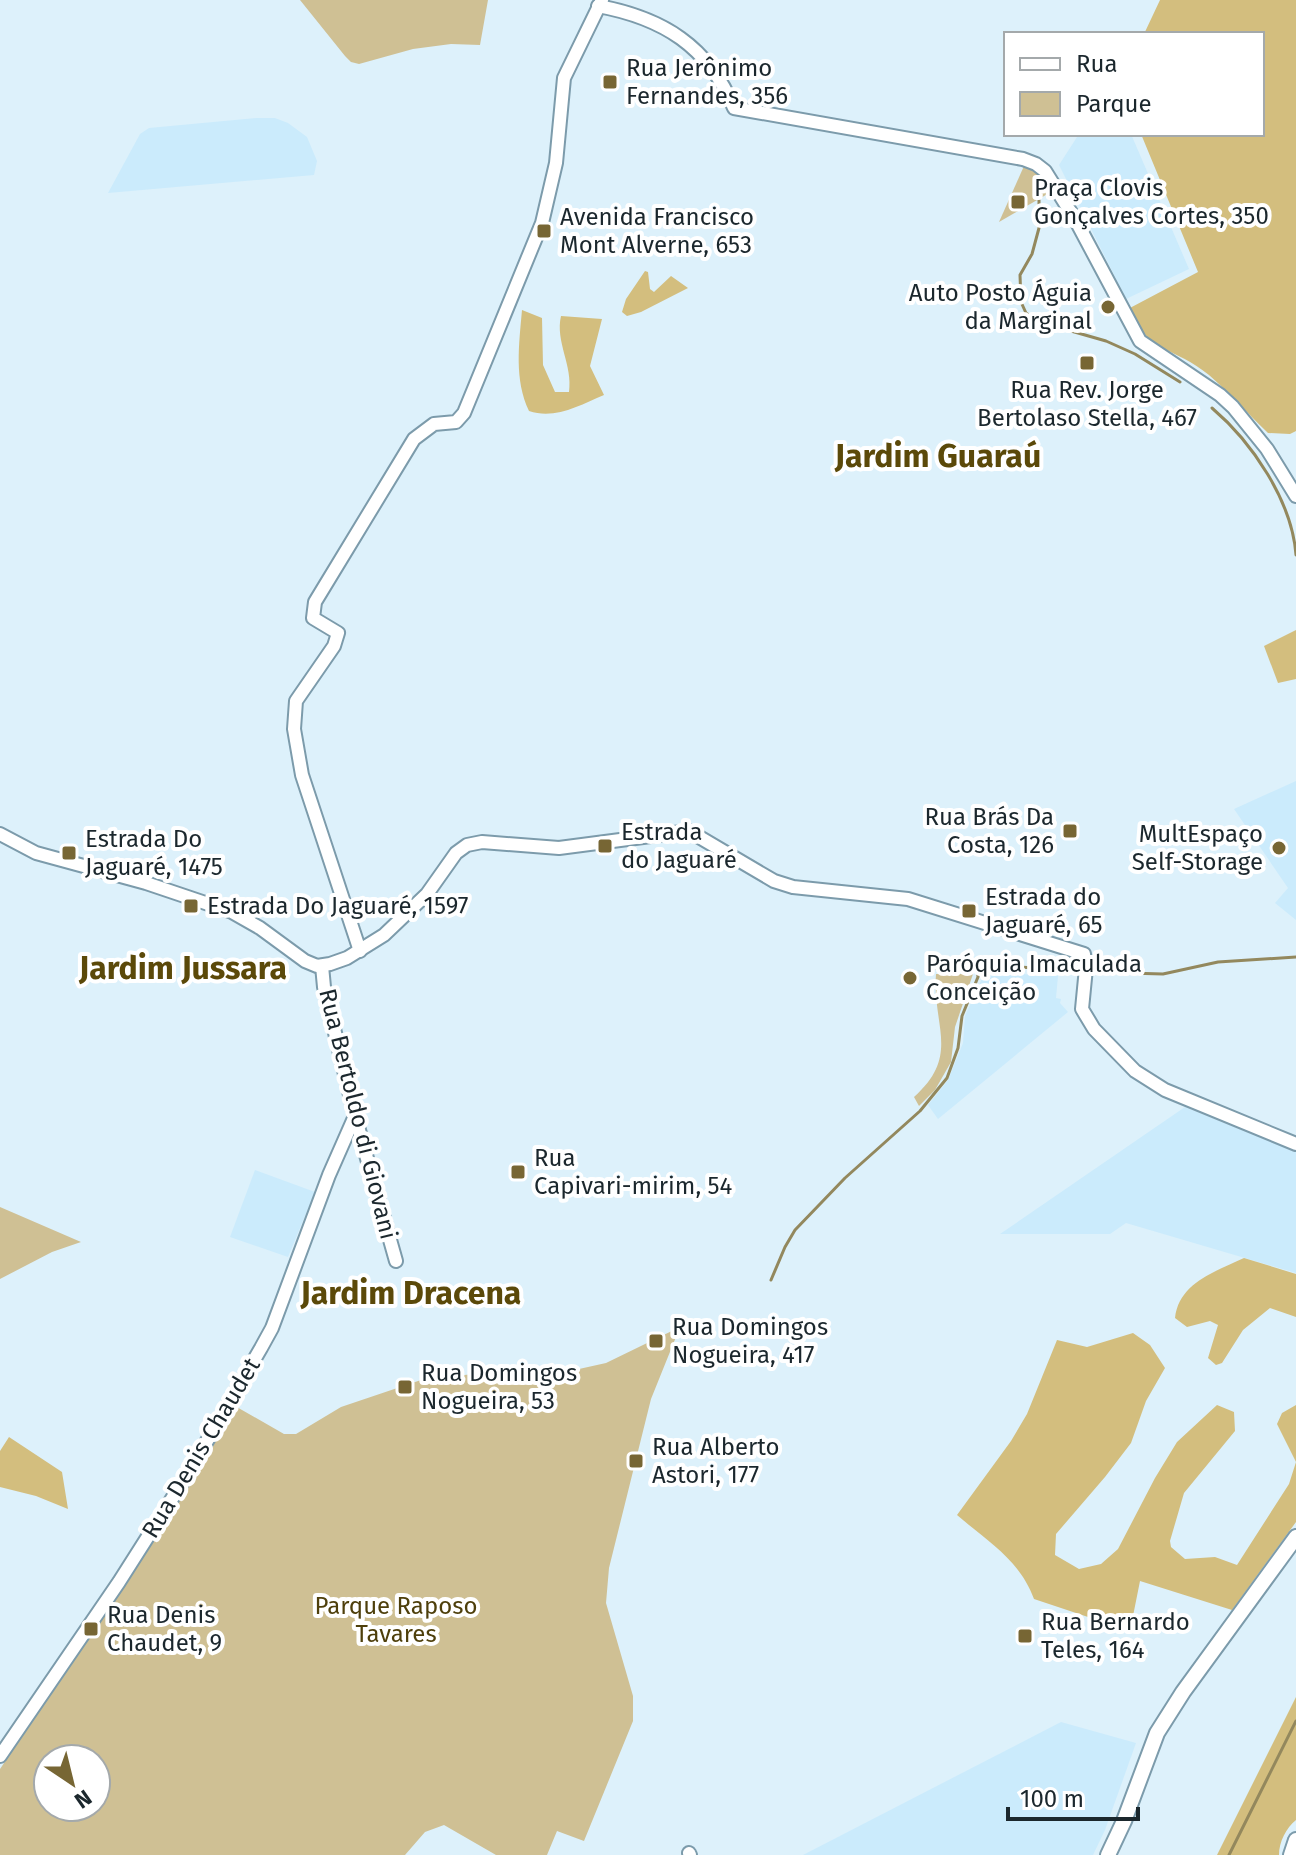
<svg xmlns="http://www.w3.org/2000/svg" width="1296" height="1855" viewBox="0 0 1296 1855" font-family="'Fira Sans',sans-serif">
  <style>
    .built { fill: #cbebfc }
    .green { fill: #cfc094; fill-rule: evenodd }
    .forest { fill: #d3be7e }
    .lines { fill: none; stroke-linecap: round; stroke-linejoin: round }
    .stream { stroke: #93885d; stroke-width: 3 }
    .tertiary-casing { stroke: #7c9bab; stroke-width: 16 }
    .secondary-casing { stroke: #7c9bab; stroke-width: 18 }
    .tertiary { stroke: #fff; stroke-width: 12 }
    .secondary { stroke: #fff; stroke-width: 14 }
    .poi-dot { fill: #776634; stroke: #fff; stroke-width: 3 }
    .labels { text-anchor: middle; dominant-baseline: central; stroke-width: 8; stroke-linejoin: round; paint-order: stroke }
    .poi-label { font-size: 24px; fill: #1b272d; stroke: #fff; text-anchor: start }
    .street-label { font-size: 24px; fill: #1b272d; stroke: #fff }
    .park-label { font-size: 24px; fill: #4e3f0b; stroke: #fff }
    .district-label { font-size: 32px; font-weight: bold; fill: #5b4909; stroke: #fff }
  </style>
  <rect width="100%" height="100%" fill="#ddf1fb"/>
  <!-- built -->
  <g class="built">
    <polygon points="256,118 275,118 288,123 307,137 317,161 314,175 108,193 140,134 149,128"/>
    <polygon points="1079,134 1131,134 1189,269 1126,299 1059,165"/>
    <polygon points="1296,781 1296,920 1275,903 1288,888 1234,809"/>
    <polygon points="985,972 1058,976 1056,998 1061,999 1060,1003 1068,1012 938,1119 928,1105 948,1080 963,1043 965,1016"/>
    <polygon points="1185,1107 1296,1152 1296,1273 1126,1223 1110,1234 1000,1234"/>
    <polygon points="255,1170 315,1192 288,1257 230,1237"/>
    <polygon points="1061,1722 1136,1743 1105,1830 1093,1855 803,1855"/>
  </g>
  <!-- green -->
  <g class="green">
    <polygon points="300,0 488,0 480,45 451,44 413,49 359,64 351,62 345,56"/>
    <polygon points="1024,166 1035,171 1051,192 999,222"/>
    <path d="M 936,974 L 973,974 L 955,1027 L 951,1062 L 935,1090 L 919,1106 L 914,1097 C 961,1055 932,1026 936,974 Z"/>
    <polygon points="0,1207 81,1242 52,1252 0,1279"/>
    <path d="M 680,1327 L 651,1399 L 609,1568 L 606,1603 L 633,1696 L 633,1721 L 584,1841 L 557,1831 L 547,1855 L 496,1855 L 444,1825 L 425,1832 L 405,1855 L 0,1855 L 0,1769 L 125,1584 L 235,1406 L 284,1434 L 296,1434 L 341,1407 L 421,1380 L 482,1373 L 579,1369 L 606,1363 ZM 48,1759 L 96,1759 L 96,1807 L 48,1807 Z"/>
  </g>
  <!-- forest -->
  <g class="forest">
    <path d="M 1160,0 L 1296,0 L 1296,431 L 1290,434 L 1268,433 C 1248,414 1230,393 1209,375 C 1175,347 1148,353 1128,309 L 1198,272 L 1141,134 L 1262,134 L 1262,34 L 1144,34 Z"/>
    <polygon points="645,271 648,272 650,289 654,292 671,276 688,288 641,312 627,316 622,312 626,299"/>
    <path d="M 522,310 L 542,318 L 543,365 L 555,392 L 569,392 C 573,365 555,342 561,316 L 602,319 L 590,366 L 604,395 C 580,405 555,420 529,411 C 514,379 519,345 522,310 Z"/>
    <polygon points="1296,630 1296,679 1278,683 1264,646"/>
    <path d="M 1244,1258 L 1296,1274 L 1296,1317 L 1270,1308 L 1243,1330 L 1222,1363 L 1216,1365 L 1208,1358 L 1218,1325 L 1210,1321 L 1187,1327 L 1175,1318 C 1179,1282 1217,1271 1244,1258 Z"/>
    <path d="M 1133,1333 L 1150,1345 L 1165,1368 L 1146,1401 L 1131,1443 L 1105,1477 L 1056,1534 L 1055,1555 L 1079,1569 L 1101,1564 L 1118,1549 L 1155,1478 L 1177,1442 L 1217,1405 L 1234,1412 L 1235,1431 L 1184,1493 L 1170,1541 L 1171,1547 L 1185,1559 L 1215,1557 L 1237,1565 L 1289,1484 L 1296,1462 L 1277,1424 L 1282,1413 L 1296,1405 L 1296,1522 L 1232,1610 L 1140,1581 L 1130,1631 L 1034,1599 C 1019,1559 988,1542 957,1515 L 1011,1441 L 1027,1414 L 1057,1340 L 1087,1347 Z"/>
    <polygon points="9,1437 62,1472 68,1509 36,1496 0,1487 0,1451"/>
    <path d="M 1296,1697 L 1296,1820 C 1286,1828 1279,1842 1279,1855 L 1217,1855 Z"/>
  </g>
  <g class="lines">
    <!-- stream -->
    <g class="stream">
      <polyline points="1039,197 1039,228 1032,254 1020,275 1021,302 1026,313 1036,321 1106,341 1135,354 1180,382"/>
      <path d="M 1212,408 C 1252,442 1292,501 1296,555"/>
      <polyline points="936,968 1019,967 1067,970"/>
      <polyline points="1091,972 1163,974 1218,962 1296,957"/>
      <polyline points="771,1280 785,1247 795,1230 845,1178 920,1111 947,1078 958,1048 962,1016 978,977 977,968"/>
      <polyline points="1229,1855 1296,1721"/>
    </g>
    <defs>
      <g id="tertiary">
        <path d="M 598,6 C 663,18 708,46 734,108 L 1023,159 L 1036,164 L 1045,171 L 1075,219 L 1140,341 L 1220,395 L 1233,407 L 1267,449 L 1296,496"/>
        <polyline points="0,834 36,853 146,883 232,912 260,928 305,961 317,966 330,964 347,958 384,935 427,894 456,853 467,845 482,842 559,848 689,831 774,881 793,887 908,899 1084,954 1086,968 1082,1009 1094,1029 1135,1071 1165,1090 1296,1144"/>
        <polyline points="360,951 302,775 294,729 296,701 334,646 338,633 313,618 315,602 414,439 434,424 456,422 464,413 542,223 556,163 564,78 602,0"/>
        <polyline points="322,966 324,987 355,1116 396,1261"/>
        <polyline points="0,1756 119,1582 189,1472 261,1348 272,1328 329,1175 355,1116"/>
        <polyline points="689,1853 690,1855"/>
      </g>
      <g id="secondary">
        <polyline points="1108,1855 1124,1821 1157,1733 1183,1692 1296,1537"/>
        <polyline points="1291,1855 1296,1840"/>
      </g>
    </defs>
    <!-- tertiary casing -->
    <use href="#tertiary" class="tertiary-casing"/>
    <!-- secondary casing -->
    <use href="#secondary" class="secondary-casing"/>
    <!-- tertiary -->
    <use href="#tertiary" class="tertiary"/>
    <!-- secondary -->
    <use href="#secondary" class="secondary"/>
  </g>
  <!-- markers -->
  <g class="poi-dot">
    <rect x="602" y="74" width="16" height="16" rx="4"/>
    <rect x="1010" y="194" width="16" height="16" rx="4"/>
    <rect x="536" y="223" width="16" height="16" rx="4"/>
    <circle cx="1108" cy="307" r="8"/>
    <rect x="1079" y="355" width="16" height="16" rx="4"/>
    <rect x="1062" y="823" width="16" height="16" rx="4"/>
    <rect x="597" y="838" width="16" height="16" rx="4"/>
    <circle cx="1279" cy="848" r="8"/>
    <rect x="61" y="845" width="16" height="16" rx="4"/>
    <rect x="183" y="898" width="16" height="16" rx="4"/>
    <rect x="961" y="903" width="16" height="16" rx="4"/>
    <circle cx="910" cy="978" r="8"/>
    <rect x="510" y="1164" width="16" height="16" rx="4"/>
    <rect x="648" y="1333" width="16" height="16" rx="4"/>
    <rect x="397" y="1379" width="16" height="16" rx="4"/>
    <rect x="628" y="1453" width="16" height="16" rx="4"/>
    <rect x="83" y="1621" width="16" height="16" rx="4"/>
    <rect x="1017" y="1628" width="16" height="16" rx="4"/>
  </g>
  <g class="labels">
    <!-- poi labels -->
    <g class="poi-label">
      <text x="626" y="68">Rua Jerônimo<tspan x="626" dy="28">Fernandes, 356</tspan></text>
      <text x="1034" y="188">Praça Clovis<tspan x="1034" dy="28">Gonçalves Cortes, 350</tspan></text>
      <text x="560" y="217">Avenida Francisco<tspan x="560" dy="28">Mont Alverne, 653</tspan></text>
      <text x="1092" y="293" text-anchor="end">Auto Posto Águia<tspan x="1092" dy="28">da Marginal</tspan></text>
      <text x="1087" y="390" text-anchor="middle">Rua Rev. Jorge<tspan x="1087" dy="28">Bertolaso Stella, 467</tspan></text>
      <text x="1054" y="817" text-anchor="end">Rua Brás Da<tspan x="1054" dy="28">Costa, 126</tspan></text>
      <text x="621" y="832">Estrada<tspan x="621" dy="28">do Jaguaré</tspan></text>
      <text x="1263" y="834" text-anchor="end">MultEspaço<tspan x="1263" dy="28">Self-Storage</tspan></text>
      <text x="85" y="839">Estrada Do<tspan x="85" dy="28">Jaguaré, 1475</tspan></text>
      <text x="985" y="897">Estrada do<tspan x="985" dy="28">Jaguaré, 65</tspan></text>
      <text x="207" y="906">Estrada Do Jaguaré, 1597</text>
      <text x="926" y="964">Paróquia Imaculada<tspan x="926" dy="28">Conceição</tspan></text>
      <text x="534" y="1158">Rua<tspan x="534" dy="28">Capivari-mirim, 54</tspan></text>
      <text x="672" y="1327">Rua Domingos<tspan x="672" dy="28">Nogueira, 417</tspan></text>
      <text x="421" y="1373">Rua Domingos<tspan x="421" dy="28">Nogueira, 53</tspan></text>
      <text x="652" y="1447">Rua Alberto<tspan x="652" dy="28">Astori, 177</tspan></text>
      <text x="107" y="1615">Rua Denis<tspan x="107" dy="28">Chaudet, 9</tspan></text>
      <text x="1041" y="1622">Rua Bernardo<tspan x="1041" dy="28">Teles, 164</tspan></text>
    </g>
    <!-- street labels -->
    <g class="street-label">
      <text transform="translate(358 1114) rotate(76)">Rua Bertoldo di Giovani</text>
      <text transform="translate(201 1448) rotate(-59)">Rua Denis Chaudet</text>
    </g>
    <!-- park labels -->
    <g class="park-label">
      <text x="396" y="1606">Parque Raposo<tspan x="396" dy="28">Tavares</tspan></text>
    </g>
    <!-- district labels -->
    <g class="district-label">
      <text x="938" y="456">Jardim Guaraú</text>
      <text x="183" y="968">Jardim Jussara</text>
      <text x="411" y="1293">Jardim Dracena</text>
    </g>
  </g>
  <!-- legend -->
  <rect x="1004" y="32" width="260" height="104" fill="#ffffff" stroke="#a4a9ab" stroke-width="2"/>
  <rect x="1020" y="58" width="40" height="12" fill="#ffffff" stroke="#a4a9ab" stroke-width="2"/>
  <text x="1076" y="72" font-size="24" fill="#1b272d">Rua</text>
  <rect x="1020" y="92" width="40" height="24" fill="#cfc094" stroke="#a4a9ab" stroke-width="2"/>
  <text x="1076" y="112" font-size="24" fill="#1b272d">Parque</text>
  <!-- north arrow -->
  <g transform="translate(72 1783) rotate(145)"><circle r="38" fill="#ffffff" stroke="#a4a9ab" stroke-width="2"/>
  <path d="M0-6L14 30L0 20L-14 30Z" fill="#776634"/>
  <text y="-12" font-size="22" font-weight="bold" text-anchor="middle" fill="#1b272d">N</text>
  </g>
  <!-- scale -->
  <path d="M1008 1807v12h130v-12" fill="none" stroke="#1b272d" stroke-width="4"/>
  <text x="1020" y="1807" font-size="24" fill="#1b272d" stroke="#ffffff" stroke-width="6" paint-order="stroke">100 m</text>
</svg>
